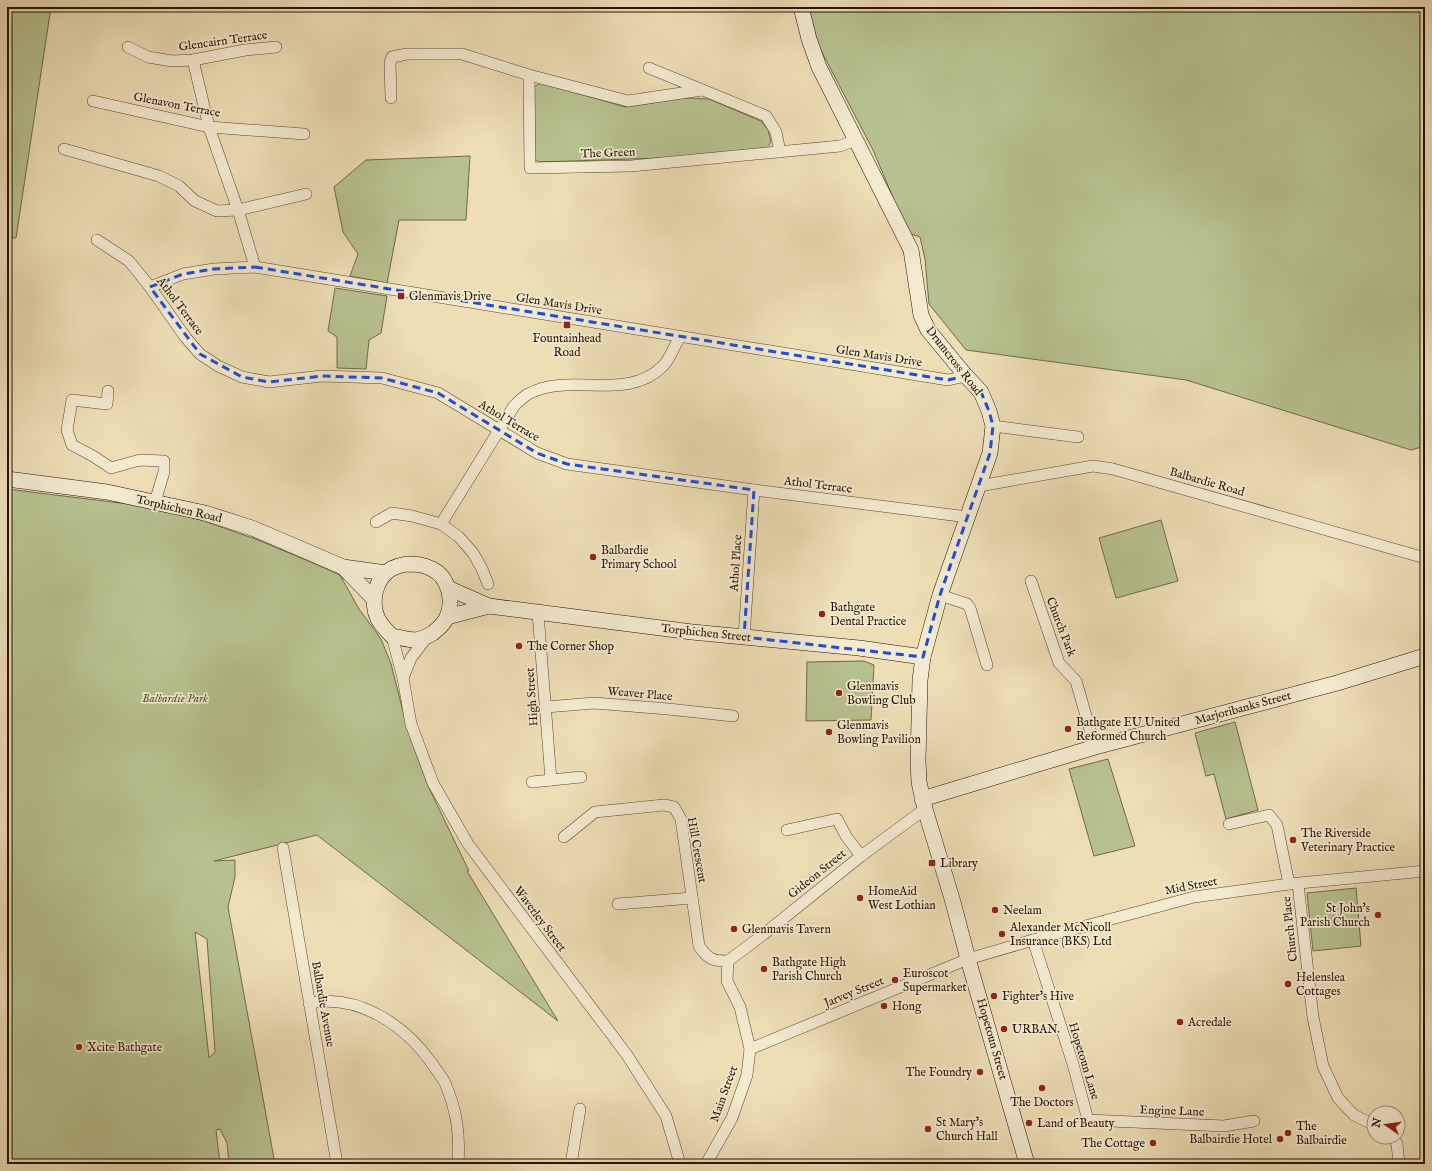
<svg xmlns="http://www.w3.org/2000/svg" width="1432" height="1171" viewBox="0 0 1432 1171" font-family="'IM FELL English',serif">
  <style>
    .green { fill: #b7c18f; stroke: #6e6a48; fill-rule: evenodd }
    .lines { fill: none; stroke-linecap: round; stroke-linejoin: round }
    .street-casing { stroke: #58452e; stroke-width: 12 }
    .secondary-casing { stroke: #261200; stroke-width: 16 }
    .street { stroke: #f3ead0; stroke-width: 11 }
    .secondary { stroke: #f3ead0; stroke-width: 15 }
    .marked { fill: none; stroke: #1d4ed8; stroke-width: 3; stroke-dasharray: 8 5; stroke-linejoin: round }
    .poi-dot { fill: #8f2418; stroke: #f3ead0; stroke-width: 1.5 }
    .labels { text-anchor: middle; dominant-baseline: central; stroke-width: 3.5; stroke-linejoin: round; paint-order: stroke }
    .street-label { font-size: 12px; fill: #261200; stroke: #f3ead0 }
    .poi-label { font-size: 12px; fill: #261200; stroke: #f3ead0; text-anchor: start }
    .park-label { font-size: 12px; font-style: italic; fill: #594f32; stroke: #f3ead0 }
  </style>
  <rect width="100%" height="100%" fill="#eddeb6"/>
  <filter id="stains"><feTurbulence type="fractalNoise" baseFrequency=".005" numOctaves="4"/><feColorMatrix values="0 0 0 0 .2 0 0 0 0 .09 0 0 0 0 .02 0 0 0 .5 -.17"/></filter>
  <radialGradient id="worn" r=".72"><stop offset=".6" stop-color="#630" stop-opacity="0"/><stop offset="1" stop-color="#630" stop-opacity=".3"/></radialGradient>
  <!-- green -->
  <g class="green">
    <polygon points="7,7 51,7 16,238 7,237"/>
    <polygon points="808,7 1425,7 1425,446 1411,450 1186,380 966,350 929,304 925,259 920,237 908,233 873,150 814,37"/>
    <polygon points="540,83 626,107 685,98 709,99 761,121 768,130 771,142 767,148 663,158 539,162 535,159 534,87"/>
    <polygon points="470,156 466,220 399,220 387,283 350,276 358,254 343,232 334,187 366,160"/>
    <polygon points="335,288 387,296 381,333 369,340 366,369 337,368 337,337 328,331"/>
    <path d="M 7,489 L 161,508 L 170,512 L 204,521 L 258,540 L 313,563 L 340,575 L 359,609 L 381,639 L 391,664 L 408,731 L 428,786 L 469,871 L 467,871 L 558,1021 L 317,835 L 214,861 L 235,860 L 235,877 L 228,907 L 275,1164 L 229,1164 L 227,1143 L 220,1129 L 216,1130 L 220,1164 L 7,1164 ZM 195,932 L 207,939 L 215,1052 L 209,1058 Z"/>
    <polygon points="1161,520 1178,581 1116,598 1099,538"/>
    <polygon points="864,661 874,665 871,720 806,721 807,662"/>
    <polygon points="1235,722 1258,810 1226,819 1214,774 1206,776 1195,733"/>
    <polygon points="1108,759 1135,846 1094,856 1069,769"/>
    <polygon points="1356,888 1361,946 1313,951 1307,893"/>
  </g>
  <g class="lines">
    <defs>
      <g id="street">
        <polyline points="128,47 148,57 172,61 193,60 245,50 276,47"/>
        <polyline points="193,60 209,127 238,210 255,267"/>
        <polyline points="649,68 766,116 776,132 780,152"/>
        <polyline points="529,75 530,168 631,166 840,146 856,140"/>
        <polyline points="391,98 390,63 392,57 407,54 462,54 529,75 628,101 702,90"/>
        <polyline points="93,101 209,127 304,134"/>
        <polyline points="64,149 159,176 179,186 195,201 217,211 238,210 306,194"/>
        <polyline points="97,240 129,261 150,287 186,338 200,354 218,366 242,377 269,382 322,376 382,378 438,393 537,453 567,464 754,490 968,517"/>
        <polyline points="150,287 183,274 214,269 255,267 948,380 966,376"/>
        <polyline points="108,391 107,404 72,400 67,430 72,445 93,456 111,468 140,460 164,461 164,472 155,502"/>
        <polyline points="993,426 1078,437"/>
        <polyline points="979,486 1093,466 1113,469 1425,558"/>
        <polyline points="376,522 392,513 412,516 441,524 459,537 473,553 482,569 488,584"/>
        <path d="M 441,524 L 514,406 C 518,402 523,397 528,394 C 571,371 626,403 663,366 C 670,359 674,346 680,337"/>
        <polyline points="1031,581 1059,663 1076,681 1095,747"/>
        <polyline points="940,595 967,604 970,608 987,665"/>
        <polyline points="538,613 551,780"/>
        <polyline points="392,636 403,678 411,724 433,783 468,844 627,1055 666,1116 680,1164"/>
        <polyline points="744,637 754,490"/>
        <polyline points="403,678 411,658 427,637"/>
        <polyline points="546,707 594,703 668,709 733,716"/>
        <polyline points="532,782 581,777"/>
        <polyline points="1229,824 1269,815 1277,825 1289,884"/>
        <polyline points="787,830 837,819 846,836 861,856"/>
        <path d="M 564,837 L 595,812 L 664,805 L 674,807 L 681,819 L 699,946 C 708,959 712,961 728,961"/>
        <polyline points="283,848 337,1164"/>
        <polyline points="1298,884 1313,1017 1323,1066 1338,1098 1354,1115 1374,1125"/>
        <polyline points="618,904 692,898"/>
        <polyline points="1033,940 1073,1064 1088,1120 1224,1126 1254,1121"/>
        <polyline points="728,961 764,934 861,856 925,809"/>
        <path d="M 309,1003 C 359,993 406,1026 433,1065 C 437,1071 442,1077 445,1083 C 457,1111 460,1134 458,1164"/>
        <polyline points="750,1049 968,959 1033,940 1194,897 1289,884 1425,871"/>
        <polyline points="1393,1137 1397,1144 1399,1164"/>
        <polyline points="571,1164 580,1109"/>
        <polyline points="706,1164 732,1118 747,1075 750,1049 740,1007 727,981 728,961"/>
      </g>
      <g id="secondary">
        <polyline points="801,7 809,39 819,67 911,250 921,315 928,330 966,376 981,392 989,411 993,426 990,453 940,595 923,657 920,680 918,761 919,782 925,809 953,902 968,959 1027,1164"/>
        <polyline points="7,479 107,492 205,513 252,528 343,567 386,573"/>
        <path d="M 406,564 C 416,564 423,564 432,569 C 449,577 454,601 447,617 C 444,624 439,628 433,633 C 428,636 422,639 416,640 C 408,640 399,637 392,636 C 387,631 381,625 378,619 C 370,602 375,579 391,569 C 395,567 401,565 406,564 Z"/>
        <polyline points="343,567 374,599"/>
        <polyline points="448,588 489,606 692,632 859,648 923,657"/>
        <polyline points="447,617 489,606"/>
        <polyline points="922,799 1095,747 1337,683 1425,656"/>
      </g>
    </defs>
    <!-- street casing -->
    <use href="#street" class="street-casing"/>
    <!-- secondary casing -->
    <use href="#secondary" class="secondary-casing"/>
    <!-- street -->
    <use href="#street" class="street"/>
    <!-- secondary -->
    <use href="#secondary" class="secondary"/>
  </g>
  <!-- marked area -->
  <path class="marked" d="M 255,267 L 948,380 L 966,376 L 981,392 L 989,411 L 993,426 L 990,453 L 940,595 L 923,657 L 744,637 L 754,490 L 567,464 L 537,453 L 438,393 L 382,378 L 322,376 L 269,382 L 242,377 L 200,354 L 150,287 L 183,274 L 214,269 Z"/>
  <!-- markers -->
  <g class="poi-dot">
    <rect x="397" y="292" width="8" height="8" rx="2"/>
    <rect x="563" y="321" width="8" height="8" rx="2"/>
    <circle cx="593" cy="557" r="4"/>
    <circle cx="822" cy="614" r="4"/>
    <circle cx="519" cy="646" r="4"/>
    <circle cx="839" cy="693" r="4"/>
    <circle cx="1068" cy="729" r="4"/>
    <circle cx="829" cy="732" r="4"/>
    <circle cx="1293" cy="840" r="4"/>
    <rect x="928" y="859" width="8" height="8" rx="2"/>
    <circle cx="860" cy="898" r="4"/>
    <circle cx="995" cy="910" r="4"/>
    <circle cx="1378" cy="915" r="4"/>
    <circle cx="734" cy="929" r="4"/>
    <circle cx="1002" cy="934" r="4"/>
    <circle cx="764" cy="969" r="4"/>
    <circle cx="895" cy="980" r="4"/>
    <circle cx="1288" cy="984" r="4"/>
    <circle cx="994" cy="996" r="4"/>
    <circle cx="884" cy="1006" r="4"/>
    <circle cx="1180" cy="1022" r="4"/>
    <circle cx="1004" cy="1029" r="4"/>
    <circle cx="79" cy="1047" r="4"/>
    <circle cx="980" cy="1072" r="4"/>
    <circle cx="1042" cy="1088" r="4"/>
    <circle cx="1029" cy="1123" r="4"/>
    <circle cx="928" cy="1129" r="4"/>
    <circle cx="1288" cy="1133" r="4"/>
    <circle cx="1280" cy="1139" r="4"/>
    <circle cx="1153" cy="1143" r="4"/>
  </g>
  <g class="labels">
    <!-- street labels -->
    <g class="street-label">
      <text transform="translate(223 41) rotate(-8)">Glencairn Terrace</text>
      <text transform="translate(177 105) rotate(11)">Glenavon Terrace</text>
      <text transform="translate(608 153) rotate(-2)">The Green</text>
      <text transform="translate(559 304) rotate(9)">Glen Mavis Drive</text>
      <text transform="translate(180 306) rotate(53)">Athol Terrace</text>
      <text transform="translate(879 356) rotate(9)">Glen Mavis Drive</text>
      <text transform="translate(954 361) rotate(52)">Drumcross Road</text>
      <text transform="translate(509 421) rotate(31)">Athol Terrace</text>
      <text transform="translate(1207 482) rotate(16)">Balbardie Road</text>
      <text transform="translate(818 485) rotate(7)">Athol Terrace</text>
      <text transform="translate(179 509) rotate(13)">Torphichen Road</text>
      <text transform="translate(736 563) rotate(-86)">Athol Place</text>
      <text transform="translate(1061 627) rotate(69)">Church Park</text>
      <text transform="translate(706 633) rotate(6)">Torphichen Street</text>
      <text transform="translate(640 694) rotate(5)">Weaver Place</text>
      <text transform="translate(532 697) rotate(-94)">High Street</text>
      <text transform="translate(1243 708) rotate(-15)">Marjoribanks Street</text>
      <text transform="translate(697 850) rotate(80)">Hill Crescent</text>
      <text transform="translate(817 874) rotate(-39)">Gideon Street</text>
      <text transform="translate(1191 886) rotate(-11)">Mid Street</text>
      <text transform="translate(540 919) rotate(53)">Waverley Street</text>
      <text transform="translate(1290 929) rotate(-96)">Church Place</text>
      <text transform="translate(854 992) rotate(-22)">Jarvey Street</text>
      <text transform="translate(323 1004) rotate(80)">Balbardie Avenue</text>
      <text transform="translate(992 1039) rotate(74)">Hopetoun Street</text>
      <text transform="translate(1084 1061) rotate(73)">Hopetoun Lane</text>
      <text transform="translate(724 1094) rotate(-70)">Main Street</text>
      <text transform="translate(1172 1111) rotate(2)">Engine Lane</text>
    </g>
    <!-- poi labels -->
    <g class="poi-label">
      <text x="409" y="296">Glenmavis Drive</text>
      <text x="567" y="338" text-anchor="middle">Fountainhead<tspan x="567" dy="14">Road</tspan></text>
      <text x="601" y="550">Balbardie<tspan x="601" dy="14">Primary School</tspan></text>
      <text x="830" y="607">Bathgate<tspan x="830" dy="14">Dental Practice</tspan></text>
      <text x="527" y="646">The Corner Shop</text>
      <text x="847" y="686">Glenmavis<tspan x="847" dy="14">Bowling Club</tspan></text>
      <text x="1076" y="722">Bathgate EU United<tspan x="1076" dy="14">Reformed Church</tspan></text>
      <text x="837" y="725">Glenmavis<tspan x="837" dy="14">Bowling Pavilion</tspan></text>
      <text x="1301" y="833">The Riverside<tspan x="1301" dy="14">Veterinary Practice</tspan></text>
      <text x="940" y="863">Library</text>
      <text x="868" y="891">HomeAid<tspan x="868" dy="14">West Lothian</tspan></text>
      <text x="1370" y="908" text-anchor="end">St John's<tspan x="1370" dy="14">Parish Church</tspan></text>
      <text x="1003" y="910">Neelam</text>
      <text x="1010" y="927">Alexander McNicoll<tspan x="1010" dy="14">Insurance (BKS) Ltd</tspan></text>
      <text x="742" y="929">Glenmavis Tavern</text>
      <text x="772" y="962">Bathgate High<tspan x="772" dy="14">Parish Church</tspan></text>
      <text x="903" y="973">Euroscot<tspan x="903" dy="14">Supermarket</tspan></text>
      <text x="1296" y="977">Helenslea<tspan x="1296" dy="14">Cottages</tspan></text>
      <text x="1002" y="996">Fighter's Hive</text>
      <text x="892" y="1006">Hong</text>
      <text x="1188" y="1022">Acredale</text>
      <text x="1012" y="1029">URBAN.</text>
      <text x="87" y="1047">Xcite Bathgate</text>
      <text x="972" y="1072" text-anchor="end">The Foundry</text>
      <text x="1042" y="1102" text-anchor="middle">The Doctors</text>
      <text x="936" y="1122">St Mary's<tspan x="936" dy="14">Church Hall</tspan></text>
      <text x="1037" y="1123">Land of Beauty</text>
      <text x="1296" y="1126">The<tspan x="1296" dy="14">Balbairdie</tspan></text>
      <text x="1272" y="1139" text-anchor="end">Balbairdie Hotel</text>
      <text x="1145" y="1143" text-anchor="end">The Cottage</text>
    </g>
    <!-- park labels -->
    <g class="park-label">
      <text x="175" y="698">Balbardie Park</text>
    </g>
  </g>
  <!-- margin -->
  <rect width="1432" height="1171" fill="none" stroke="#eddeb6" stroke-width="24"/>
  <rect x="8" y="8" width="1416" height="1155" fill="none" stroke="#261200" stroke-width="2"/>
  <rect x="12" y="12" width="1408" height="1147" fill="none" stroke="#261200"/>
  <!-- north arrow -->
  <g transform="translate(1386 1125) rotate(283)"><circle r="19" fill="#f3ead0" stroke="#a1947d"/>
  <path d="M0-3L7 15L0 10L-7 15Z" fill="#8f2418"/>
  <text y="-6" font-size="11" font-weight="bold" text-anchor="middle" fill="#261200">N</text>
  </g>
  <rect width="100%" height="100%" filter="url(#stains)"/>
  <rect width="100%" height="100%" fill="url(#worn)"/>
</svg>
